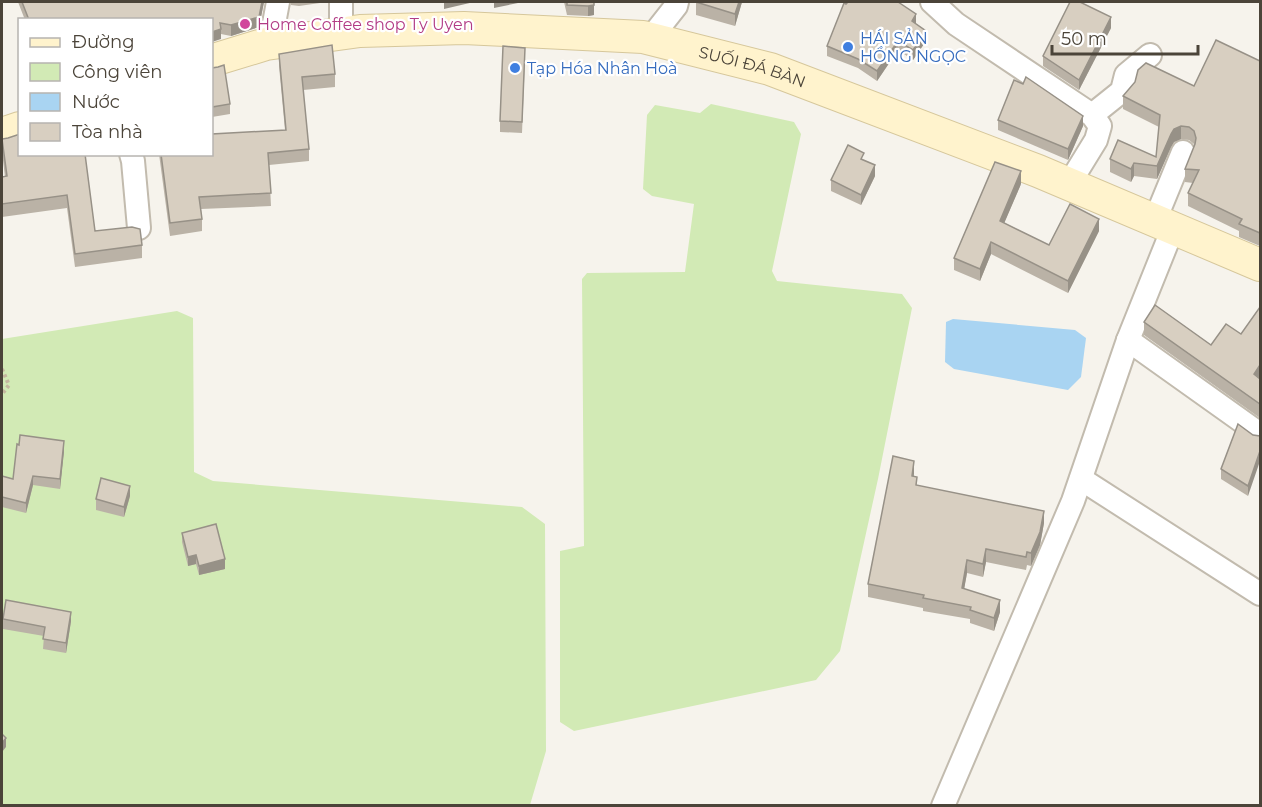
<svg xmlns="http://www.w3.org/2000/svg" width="1262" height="807" viewBox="0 0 1262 807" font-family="Montserrat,sans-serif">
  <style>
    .green { fill: #d2eab5 }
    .water { fill: #a9d4f2 }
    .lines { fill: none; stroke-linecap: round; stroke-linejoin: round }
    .street-casing { stroke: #c2bbae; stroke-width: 26 }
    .secondary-casing { stroke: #d6c79b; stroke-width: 34 }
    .path { stroke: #c4b79f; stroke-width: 4; stroke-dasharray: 3 3; stroke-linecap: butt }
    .street { stroke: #fff; stroke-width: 22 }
    .secondary { stroke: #fff3cd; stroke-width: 32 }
    .wall { fill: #bab2a6 }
    .shaded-wall { fill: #979187 }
    .building { fill: #d8cfc1; stroke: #979187; stroke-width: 1.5 }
    .hotel-dot { fill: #d1479c; stroke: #fff; stroke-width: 2 }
    .shop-dot { fill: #3f7fe0; stroke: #fff; stroke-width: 2 }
    .labels { text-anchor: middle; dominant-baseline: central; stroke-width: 4.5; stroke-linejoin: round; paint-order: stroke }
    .hotel-label { font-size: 16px; fill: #b23c85; stroke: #fff; text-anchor: start }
    .shop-label { font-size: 16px; fill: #366cbe; stroke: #fff; text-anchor: start }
    .street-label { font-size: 16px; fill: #4b4439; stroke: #fff }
  </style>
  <rect width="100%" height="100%" fill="#f6f3ec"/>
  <!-- green -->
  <g class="green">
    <polygon points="711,104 794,122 801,134 772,271 777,281 902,294 912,308 878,479 840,651 816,680 574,731 560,722 560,551 584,546 582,279 587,273 685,272 694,204 652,196 643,189 647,115 655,105 700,113"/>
    <polygon points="177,311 193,318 194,472 213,481 522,507 545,524 546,751 530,805 2,806 2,339"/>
  </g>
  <!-- water -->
  <polygon class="water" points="953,319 1075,330 1086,338 1081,377 1068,390 954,369 945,362 946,322"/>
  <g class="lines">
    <defs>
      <g id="street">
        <polyline points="341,2 341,33"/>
        <polyline points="932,2 956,24 1092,115 1100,126 1096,140 1069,184"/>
        <polyline points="650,39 676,6 677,2"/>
        <polyline points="266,44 273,29 278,2"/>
        <polyline points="1092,115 1122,91 1126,75 1150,55"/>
        <polyline points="131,154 133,161 139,228"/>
        <polyline points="1155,220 1183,152"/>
        <polyline points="1128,340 1260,434"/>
        <polyline points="1081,479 1260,594"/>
        <polyline points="943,806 1073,501 1128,340 1173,228"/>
      </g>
      <g id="secondary">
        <path id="s1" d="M 212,61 L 220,58 L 266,44 L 360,31 L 464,28 L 643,37 L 770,69 L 1038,171 L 1260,265"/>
        <polyline points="2,134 20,128"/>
      </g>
    </defs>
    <!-- street casing -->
    <use href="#street" class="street-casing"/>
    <!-- secondary casing -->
    <use href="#secondary" class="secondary-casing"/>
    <!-- path -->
    <polyline class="path" points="2,369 9,385 2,394"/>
    <!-- street -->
    <use href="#street" class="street"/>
    <!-- secondary -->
    <use href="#secondary" class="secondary"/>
  </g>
  <!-- wall -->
  <g class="wall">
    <polygon points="18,2 264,2 259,27 231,36 221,34 221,39 212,20 25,20"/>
    <polygon points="291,2 328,2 327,2 299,6 291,5"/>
    <polygon points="564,2 594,2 594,15 588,16 567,15"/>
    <polygon points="693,2 742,2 735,26 696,15 696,2"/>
    <polygon points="899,2 916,24 926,41 913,60 898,50 877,81 858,68 827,56 827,46"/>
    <polygon points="1111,28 1079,90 1043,66 1043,56"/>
    <polygon points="279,54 335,74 335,87 303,90 309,149 309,161 269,165 271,206 201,209 202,219 202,231 170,236 159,154 212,154 285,130 279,66"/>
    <polygon points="525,58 522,133 500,132 500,121"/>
    <polygon points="1260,61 1260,246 1239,237 1239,231 1188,206 1188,193 1193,183 1185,182 1185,169 1195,146 1194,144 1189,140 1181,139 1174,142 1171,147 1157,179 1134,176 1131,182 1110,172 1110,159 1156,157 1159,127 1123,109 1123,96 1194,86"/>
    <polygon points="212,68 230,104 230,114 212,117"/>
    <polygon points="998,120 1083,126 1068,160 998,130"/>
    <polygon points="2,139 85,154 95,231 142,245 142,258 75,267 67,208 2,217 2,177 5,177 2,152"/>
    <polygon points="864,160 875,176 861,205 831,191 831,180"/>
    <polygon points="1021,184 1004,223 1049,245 1099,231 1068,293 991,254 980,281 954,270 954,258"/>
    <polygon points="1260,307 1260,418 1144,335 1144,322 1211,345 1241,334"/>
    <polygon points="1253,435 1248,496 1221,479 1221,469"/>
    <polygon points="64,451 60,489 33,485 26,513 2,507 2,476 13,479"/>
    <polygon points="914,474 914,476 917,486 1044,523 1040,545 1031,566 1027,565 1026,570 986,562 983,577 967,573 964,589 1000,612 994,631 970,623 970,619 923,611 923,608 868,597 868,584"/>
    <polygon points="130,496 124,517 96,510 96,499"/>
    <polygon points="182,533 225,569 199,575 196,564 188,566 182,542"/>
    <polygon points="3,619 71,621 66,653 43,649 44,636 3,629"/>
  </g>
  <!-- shaded-wall -->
  <g class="shaded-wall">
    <polygon points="262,2 264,2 259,27 231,36 231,25"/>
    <polygon points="444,2 474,2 444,9"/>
    <polygon points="494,2 518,2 518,3 494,8"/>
    <polygon points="739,2 742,2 735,26 735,14"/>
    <polygon points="594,5 594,15 588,16 588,6"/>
    <polygon points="916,14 916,24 912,21"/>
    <polygon points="1111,17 1111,28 1079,90 1079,80"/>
    <polygon points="221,29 221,39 212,42 212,32"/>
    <polygon points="926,31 926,41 913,60 913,50"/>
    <polygon points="898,41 898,50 877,81 877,71"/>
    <polygon points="1083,116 1083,126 1068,160 1068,149"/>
    <polygon points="1181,126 1181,139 1174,142 1171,147 1157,179 1157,166 1171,134 1174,129"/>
    <polygon points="1134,163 1134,176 1131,182 1131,169"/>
    <polygon points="875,165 875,176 861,205 861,195"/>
    <polygon points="1021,171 1021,184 1000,233 1000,221"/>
    <polygon points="1099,219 1099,231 1068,293 1068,281"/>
    <polygon points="991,242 991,254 980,281 980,269"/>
    <polygon points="1260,365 1260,378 1254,374"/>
    <polygon points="64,441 64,451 60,489 60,479"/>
    <polygon points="1260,451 1260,461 1248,496 1248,486"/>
    <polygon points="914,461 914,474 912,489 912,476"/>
    <polygon points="33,476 33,485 26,513 26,503"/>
    <polygon points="130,486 130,496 124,517 124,507"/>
    <polygon points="1044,511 1044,523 1040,545 1031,566 1031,553"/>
    <polygon points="986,549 986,562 983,577 983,564"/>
    <polygon points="196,555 196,564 188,566 188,557"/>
    <polygon points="225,559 225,569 199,575 199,566"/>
    <polygon points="967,560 967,573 962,601 962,588"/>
    <polygon points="1000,600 1000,612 994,631 994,618"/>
    <polygon points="71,612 71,621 66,653 66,643"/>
    <polygon points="6,738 6,747 2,752 2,743"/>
    <polygon points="3,761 3,770 2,772 2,763"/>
  </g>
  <!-- building -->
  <g class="building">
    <polygon points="22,2 262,2 259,17 231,25 220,23 221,29 212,32 212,20 29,20"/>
    <polygon points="567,2 594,2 594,5 588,6 567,5"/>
    <polygon points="696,2 739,2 735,14"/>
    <polygon points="848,2 898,2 916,14 912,21 926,31 913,50 898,41 877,71 858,59 827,46 844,3 846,4"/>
    <polygon points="1070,2 1080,2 1111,17 1079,80 1043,56"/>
    <polygon points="1216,40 1260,61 1260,233 1239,224 1242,219 1188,193 1199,170 1185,169 1195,144 1196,138 1194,131 1189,127 1181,126 1174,129 1171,134 1157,166 1134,163 1131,169 1110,159 1118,140 1156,157 1160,115 1123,96 1135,82 1138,70 1146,63 1194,86"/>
    <polygon points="332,45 335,74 302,77 309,149 268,153 271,193 199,197 202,219 170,223 161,154 212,154 212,134 286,130 279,54"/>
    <polygon points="503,46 525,48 522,122 500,121"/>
    <polygon points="224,65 230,104 212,107 212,68 218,67"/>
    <polygon points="1026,77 1083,116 1068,149 998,120 1014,80 1023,84"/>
    <polygon points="20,134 20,154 85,154 95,231 132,227 140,229 142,245 75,254 67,195 2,204 2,177 7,176 2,139 8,138"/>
    <polygon points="848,145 864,153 861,159 875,165 861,195 831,180"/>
    <polygon points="995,162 1021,171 1000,221 1049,245 1070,204 1099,219 1068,281 991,242 980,269 954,258"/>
    <polygon points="1155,305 1211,345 1226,324 1241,334 1260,307 1260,365 1254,374 1260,379 1260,404 1144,322"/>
    <polygon points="1238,424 1253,435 1260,436 1260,451 1248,486 1221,469"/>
    <polygon points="20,435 64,441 60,479 33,476 26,503 2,497 2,476 13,479 17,444 19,445"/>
    <polygon points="893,456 914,461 912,476 917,477 916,485 1044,511 1040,532 1031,553 1027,552 1026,557 986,549 983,564 967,560 962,588 1000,600 994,618 970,610 971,607 923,598 924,595 868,584"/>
    <polygon points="101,478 130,486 124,507 96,499"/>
    <polygon points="216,524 225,559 199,566 196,555 188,557 182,533"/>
    <polygon points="6,600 71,612 66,643 43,639 45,627 3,619"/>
    <polygon points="2,734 6,738 2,743"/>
  </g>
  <!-- markers -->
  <circle class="hotel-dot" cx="245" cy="24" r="6"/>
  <g class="shop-dot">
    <circle cx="848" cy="47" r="6"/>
    <circle cx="515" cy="68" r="6"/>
  </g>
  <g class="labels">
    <!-- hotel labels -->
    <g class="hotel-label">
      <text x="257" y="24">Home Coffee shop Ty Uyen</text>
    </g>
    <!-- shop labels -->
    <g class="shop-label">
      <text x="860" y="38">HÁI SẢN<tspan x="860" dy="18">HỒNG NGỌC</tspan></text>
      <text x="527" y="68">Tạp Hóa Nhân Hoà</text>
    </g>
    <!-- street labels -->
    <g class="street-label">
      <text stroke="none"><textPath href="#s1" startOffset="548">SUỐI ĐÁ BÀN</textPath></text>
    </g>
  </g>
  <!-- border -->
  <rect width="1262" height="807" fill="none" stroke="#4b4439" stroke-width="6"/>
  <!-- legend -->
  <rect x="18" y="18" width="195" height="138" fill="#ffffff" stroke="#b7b4b0" stroke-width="1.5"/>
  <rect x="30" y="38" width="30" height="9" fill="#fff3cd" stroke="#b7b4b0" stroke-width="1.5"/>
  <text x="72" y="48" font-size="18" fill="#4b4439">Đường</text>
  <rect x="30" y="63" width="30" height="18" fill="#d2eab5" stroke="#b7b4b0" stroke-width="1.5"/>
  <text x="72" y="78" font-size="18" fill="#4b4439">Công viên</text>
  <rect x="30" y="93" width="30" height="18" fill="#a9d4f2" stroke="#b7b4b0" stroke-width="1.5"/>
  <text x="72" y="108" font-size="18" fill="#4b4439">Nước</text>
  <rect x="30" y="123" width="30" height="18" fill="#d8cfc1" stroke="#b7b4b0" stroke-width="1.5"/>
  <text x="72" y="138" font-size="18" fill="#4b4439">Tòa nhà</text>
  <!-- scale -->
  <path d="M1052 45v9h146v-9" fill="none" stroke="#4b4439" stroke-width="3"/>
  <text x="1061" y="45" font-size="18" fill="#4b4439" stroke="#ffffff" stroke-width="4.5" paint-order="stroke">50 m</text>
</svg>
